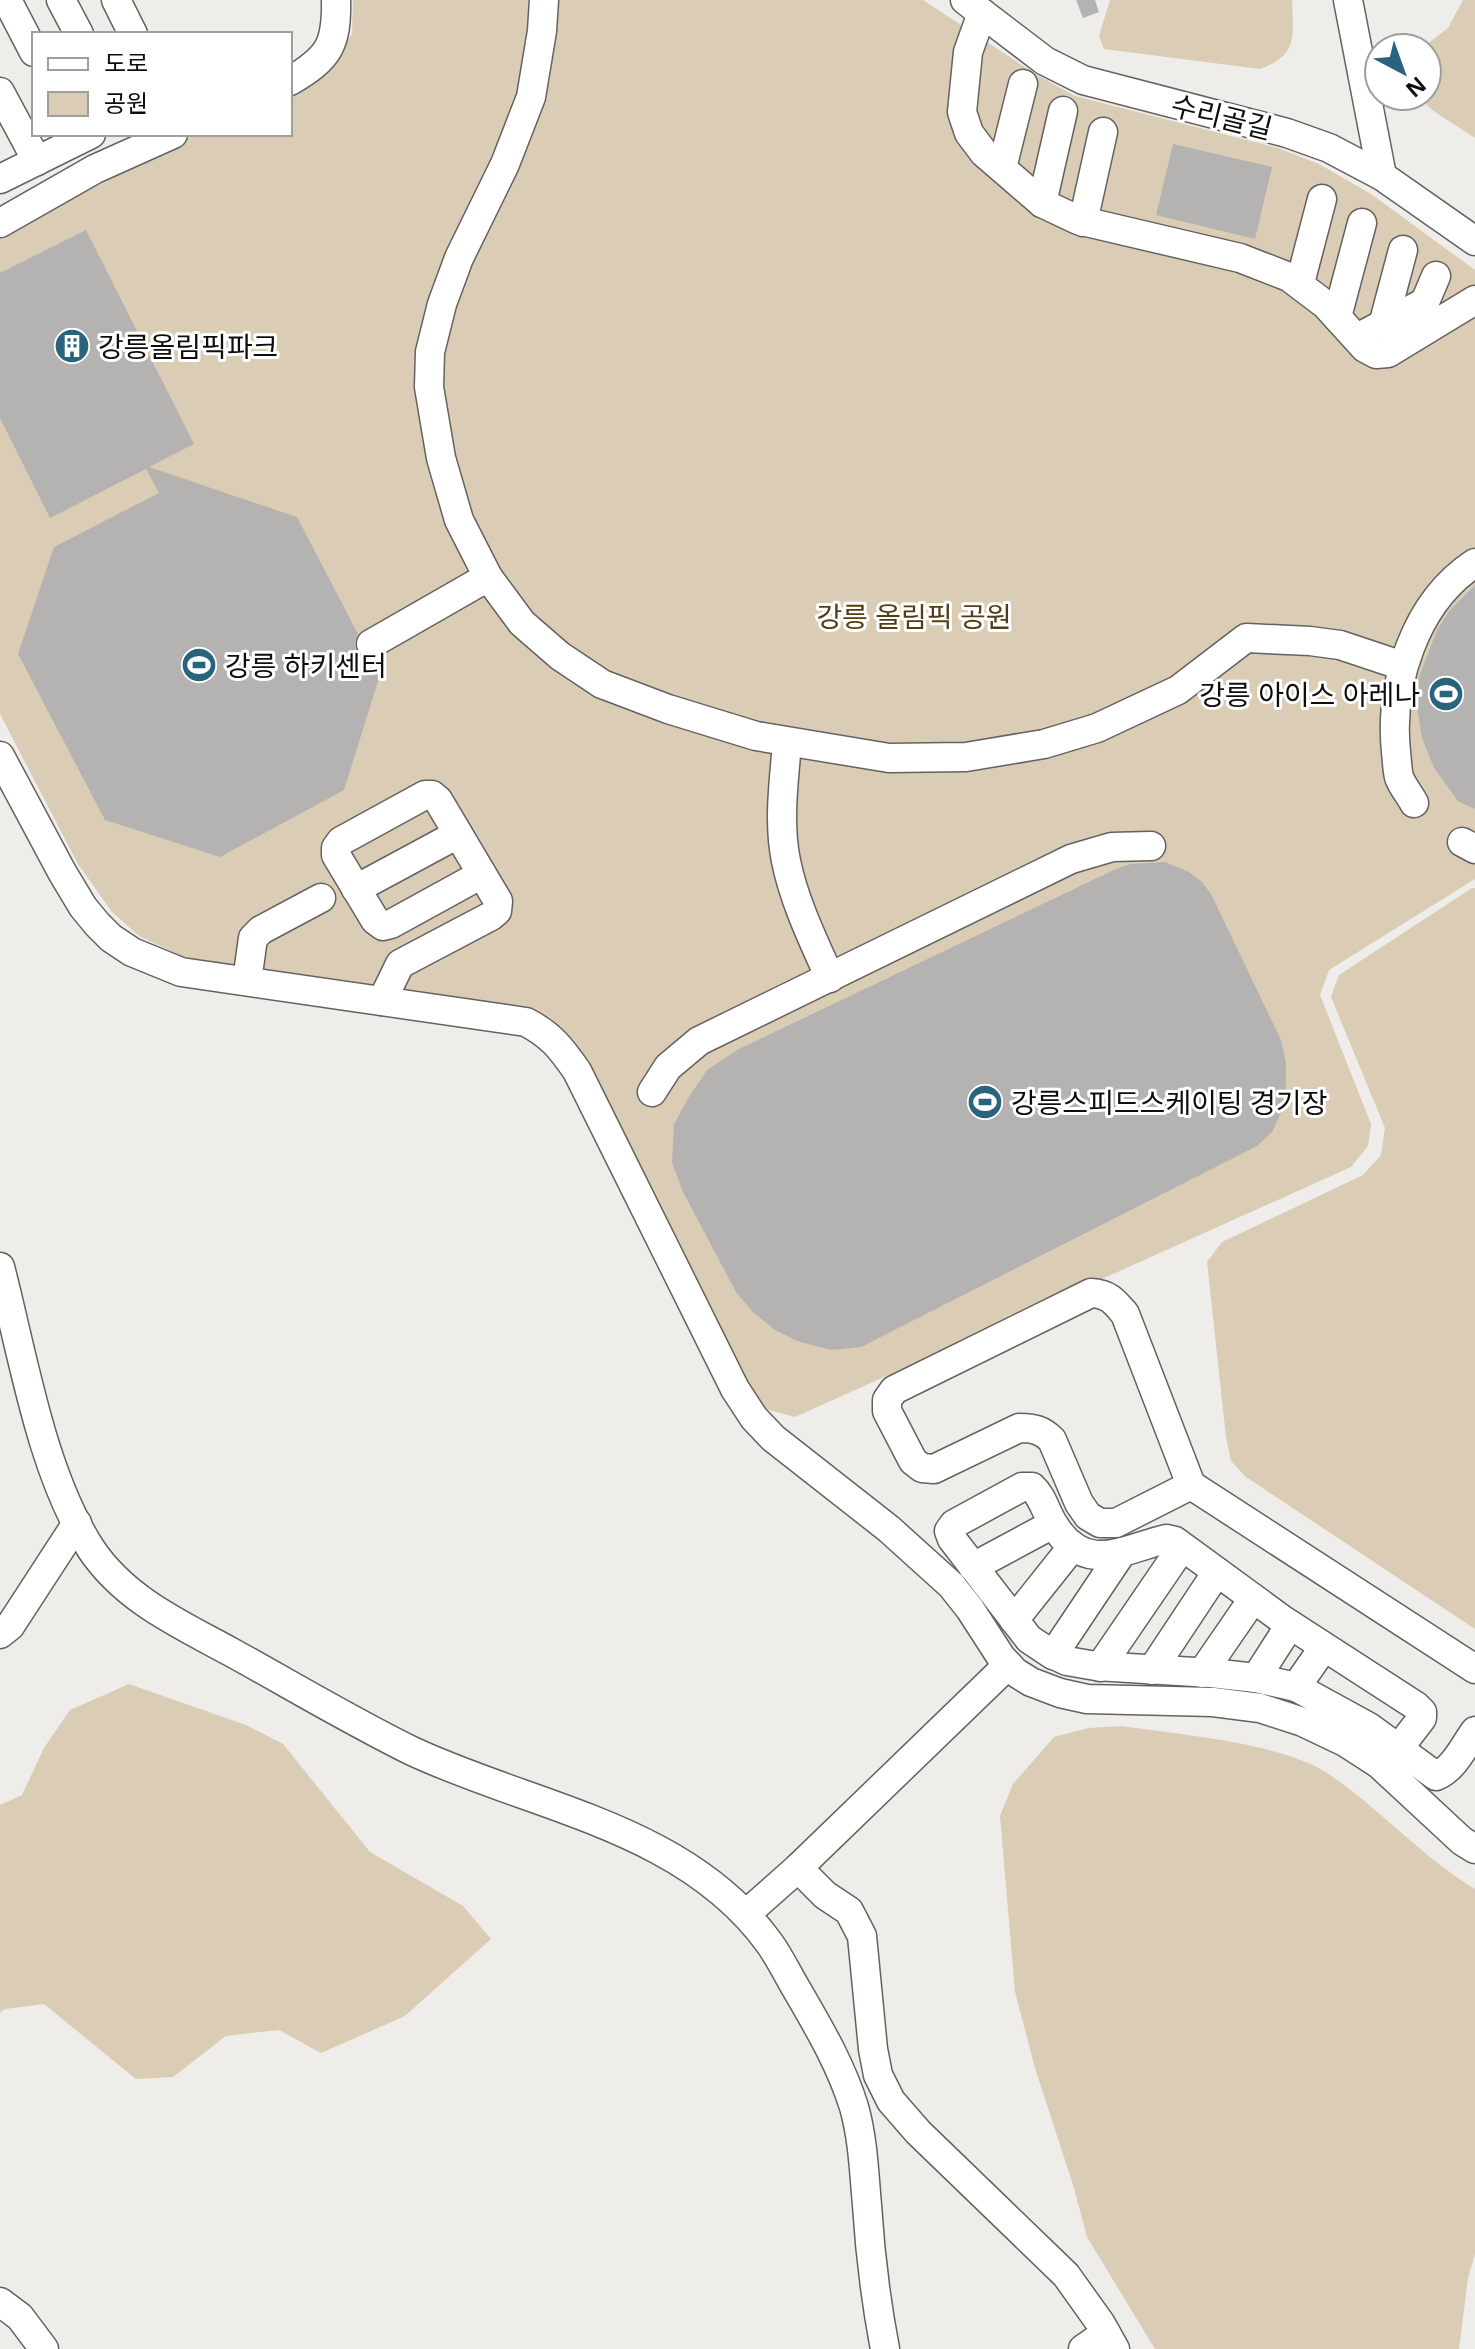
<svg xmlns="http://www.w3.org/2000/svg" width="1475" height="2349" viewBox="0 0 1475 2349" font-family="'Noto Sans','Noto Sans KR',sans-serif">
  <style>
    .green { fill: #daccb5 }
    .building { fill: #b5b3b1 }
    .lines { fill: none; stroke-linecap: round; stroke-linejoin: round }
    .minor-casing { stroke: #646260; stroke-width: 31 }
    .minor { stroke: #fff; stroke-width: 28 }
    .labels { text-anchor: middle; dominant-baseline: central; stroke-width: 6; stroke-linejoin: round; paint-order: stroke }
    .street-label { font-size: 28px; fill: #0e0d0d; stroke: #fff }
    .poi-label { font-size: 28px; fill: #0e0d0d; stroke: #fff; text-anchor: start }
    .park-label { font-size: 28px; fill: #533c12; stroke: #fff }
  </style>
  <rect width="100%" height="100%" fill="#eeedea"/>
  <!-- green -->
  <g class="green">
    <polygon points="353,0 923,0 1037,75 1075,96 1278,148 1319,164 1371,194 1475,270 1475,879 1329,970 1320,995 1371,1124 1368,1146 1351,1167 795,1417 766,1409 745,1380 588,1060 573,1041 554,1024 184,957 139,936 112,912 78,864 0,714 0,236 197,134 290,134 290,88 339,55 352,34"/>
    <path d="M 1110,0 L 1292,0 C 1293,35 1299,55 1260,69 L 1104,49 L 1099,36 Z"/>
    <polygon points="1463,0 1475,0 1475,138 1435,112 1416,96 1427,96 1427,48 1422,48 1448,28"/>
    <polygon points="1472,888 1475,888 1475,1629 1246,1477 1231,1461 1226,1437 1207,1262 1222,1242 1363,1175 1381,1155 1385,1128 1331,997 1339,975"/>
    <polygon points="129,1684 246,1725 283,1744 370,1852 463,1906 491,1939 405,2016 321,2053 279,2030 226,2036 173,2077 136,2079 44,2004 5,2009 0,2013 0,1805 22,1795 44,1748 70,1710"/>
    <path d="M 1122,1726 C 1180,1735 1282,1742 1330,1775 C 1380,1809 1422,1857 1475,1889 L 1475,2254 L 1468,2278 L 1459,2349 L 1155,2349 L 1087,2237 L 1074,2188 L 1035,2068 L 1015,1992 L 1000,1816 L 1013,1784 L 1054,1737 L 1089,1728 Z"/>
  </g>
  <!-- building -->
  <g class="building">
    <polygon points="1076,0 1095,0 1099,12 1083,18"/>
    <polygon points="1173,144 1272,167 1255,239 1156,215"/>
    <polygon points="86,230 194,444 149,467 297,517 358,634 354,643 356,652 363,659 372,661 380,675 344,790 220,857 105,820 18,654 54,547 159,493 146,469 50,518 0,418 0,273"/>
    <polygon points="1475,585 1475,809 1458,801 1434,768 1422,738 1417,707 1419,677 1437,630 1450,610"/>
    <polygon points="1165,862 1189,872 1202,882 1211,894 1281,1040 1286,1063 1286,1086 1283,1108 1272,1132 1257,1146 861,1347 831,1350 797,1341 775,1330 753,1312 736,1292 683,1192 672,1163 674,1124 689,1097 707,1070 737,1050 1118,868 1131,864"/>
  </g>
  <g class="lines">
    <defs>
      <g id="minor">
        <polyline points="7,0 34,52"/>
        <polyline points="61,0 79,34"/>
        <polyline points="116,0 133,34"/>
        <polyline points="544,0 542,31 531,97 505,164 459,258 442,304 430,352 429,387 441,458 459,520 488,577 522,623 560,656 602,684 668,709 756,736 889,758 966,757 1044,744 1097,728 1178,690 1246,638 1310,641 1340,645 1403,666"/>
        <polyline points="965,0 1045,61 1083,80 1287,133 1329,148 1382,176 1475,241"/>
        <polyline points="1348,0 1382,176"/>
        <polyline points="982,13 968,52 962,112 969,133 984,153 1042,203 1078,220 1240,258 1289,277 1326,305 1365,348 1376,354 1388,353 1475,300"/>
        <path d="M 290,81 C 329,58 337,45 336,0"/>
        <polyline points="0,92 37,161"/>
        <polyline points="1002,168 1023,84"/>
        <polyline points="0,179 91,134"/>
        <polyline points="1042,203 1063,111"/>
        <polyline points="1083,222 1103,132"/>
        <polyline points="0,223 95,169 173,134"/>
        <polyline points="1300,283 1322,199"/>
        <polyline points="1337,317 1362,223"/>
        <polyline points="1383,325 1403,250"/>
        <polyline points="1357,338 1425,302 1436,276"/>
        <polyline points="371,644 488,577"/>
        <path d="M 787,743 C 784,781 778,822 786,861 C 794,901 813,940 830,978"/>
        <path d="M 0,756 L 62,872 L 83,907 L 97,924 L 111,938 L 132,952 L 181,972 L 526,1022 C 551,1035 561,1048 577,1071 L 735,1389 L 754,1418 L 773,1438 L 889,1529 L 951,1585 L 970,1609 L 1001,1657 L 1015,1672 L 1031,1682 L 1060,1693 L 1087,1699 L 1213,1702 L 1260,1708 L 1303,1722 L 1345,1742 L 1379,1764 L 1462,1841 L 1475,1849"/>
        <path d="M 1414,803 C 1410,795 1402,786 1399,777 C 1397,769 1397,760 1396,752 C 1389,684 1415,602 1475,563"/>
        <polyline points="1462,842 1475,849"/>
        <polyline points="356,889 458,834"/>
        <polyline points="247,981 253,938 261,930 321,898"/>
        <polyline points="382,1001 400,964 491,916 497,911 498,901 438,800 432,795 425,795 341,841 336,848 336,855 375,920 383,926 391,924 482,874"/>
        <polyline points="652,1092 668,1067 699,1041 1071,859 1112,847 1151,846"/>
        <path d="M 0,1267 C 23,1355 41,1472 91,1549 C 125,1600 180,1624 231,1652 C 291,1685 351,1721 412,1751 C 534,1808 686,1827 770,1944 C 780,1958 788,1975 797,1990 C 819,2028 841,2065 854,2107 C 863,2139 864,2172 867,2205 C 870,2253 876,2302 885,2349"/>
        <path d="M 1191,1485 L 1116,1523 L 1100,1523 L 1088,1516 L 1079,1503 L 1052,1440 C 1042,1430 1034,1428 1019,1428 L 934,1469 L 922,1468 L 913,1461 L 887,1411 L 887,1400 L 894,1390 L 1091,1293 C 1109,1294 1114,1301 1125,1314 L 1191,1485 L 1475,1669"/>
        <polyline points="973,1567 1053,1524"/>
        <polyline points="1014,1620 1073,1546"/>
        <polyline points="0,1634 10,1626 77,1523"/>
        <polyline points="1053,1655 1122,1552"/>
        <polyline points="1100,1667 1182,1547"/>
        <polyline points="1152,1670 1217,1572"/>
        <polyline points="1202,1673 1253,1599"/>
        <polyline points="1256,1678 1290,1625"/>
        <polyline points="1296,1687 1324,1647"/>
        <path d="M 1399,1748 L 1422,1718 L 1422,1712 L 1416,1706 L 1283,1620 L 1175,1541 L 1166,1539 C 1122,1550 1085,1575 1054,1525 C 1046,1513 1043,1497 1032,1487 L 1022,1487 L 954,1524 L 949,1531 L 952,1539 L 1029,1639 L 1050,1653 L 1067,1661 L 1096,1666 L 1211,1673 L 1256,1678 L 1296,1687 L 1369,1727 L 1436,1776 C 1454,1769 1464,1746 1475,1731"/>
        <polyline points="798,1868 825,1895 849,1911 862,1936 873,2049 878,2075 891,2101 918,2132 1066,2275 1101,2324 1115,2349"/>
        <polyline points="746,1914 798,1868 1008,1665"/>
        <polyline points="0,2302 20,2317 44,2349"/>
        <polyline points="1083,2349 1106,2333"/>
      </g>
    </defs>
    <!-- minor casing -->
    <use href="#minor" class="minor-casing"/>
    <!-- minor -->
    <use href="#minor" class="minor"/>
  </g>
  <!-- icons -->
  <defs>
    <symbol id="building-disc" viewBox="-11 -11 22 22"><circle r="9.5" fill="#2a637d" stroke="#fff"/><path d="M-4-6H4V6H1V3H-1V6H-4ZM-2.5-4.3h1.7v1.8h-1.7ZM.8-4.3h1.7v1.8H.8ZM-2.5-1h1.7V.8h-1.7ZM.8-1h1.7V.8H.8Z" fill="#fff"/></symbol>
    <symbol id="stadium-disc" viewBox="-11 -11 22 22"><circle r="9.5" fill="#2a637d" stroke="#fff"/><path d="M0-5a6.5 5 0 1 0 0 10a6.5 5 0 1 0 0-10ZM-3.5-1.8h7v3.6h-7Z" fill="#fff"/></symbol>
  </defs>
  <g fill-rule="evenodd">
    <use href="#building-disc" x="52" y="326" width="40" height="40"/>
    <use href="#stadium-disc" x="179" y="645" width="40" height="40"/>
    <use href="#stadium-disc" x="1426" y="674" width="40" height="40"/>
    <use href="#stadium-disc" x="965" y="1082" width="40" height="40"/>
  </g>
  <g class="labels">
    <!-- street labels -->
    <g class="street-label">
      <text transform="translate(1222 116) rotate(14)">수리골길</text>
    </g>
    <!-- poi labels -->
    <g class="poi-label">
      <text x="98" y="346">강릉올림픽파크</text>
      <text x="225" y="665">강릉 하키센터</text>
      <text x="1420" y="694" text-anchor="end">강릉 아이스 아레나</text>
      <text x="1011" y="1102">강릉스피드스케이팅 경기장</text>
    </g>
    <!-- park labels -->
    <g class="park-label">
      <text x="914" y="616">강릉 올림픽 공원</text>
    </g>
  </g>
  <!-- legend -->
  <rect x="32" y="32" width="260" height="104" fill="#ffffff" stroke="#9f9e9e" stroke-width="2"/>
  <rect x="48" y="58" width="40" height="12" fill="#ffffff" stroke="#9f9e9e" stroke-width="2"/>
  <text x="104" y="72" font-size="24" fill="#0e0d0d">도로</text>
  <rect x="48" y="92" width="40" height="24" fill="#daccb5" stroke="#9f9e9e" stroke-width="2"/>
  <text x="104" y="112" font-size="24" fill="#0e0d0d">공원</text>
  <!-- north arrow -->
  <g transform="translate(1403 72) rotate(139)"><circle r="38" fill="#ffffff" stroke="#9f9e9e" stroke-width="2"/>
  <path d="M0-6L14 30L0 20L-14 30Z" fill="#2a637d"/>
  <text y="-12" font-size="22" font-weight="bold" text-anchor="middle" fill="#0e0d0d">N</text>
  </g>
</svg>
